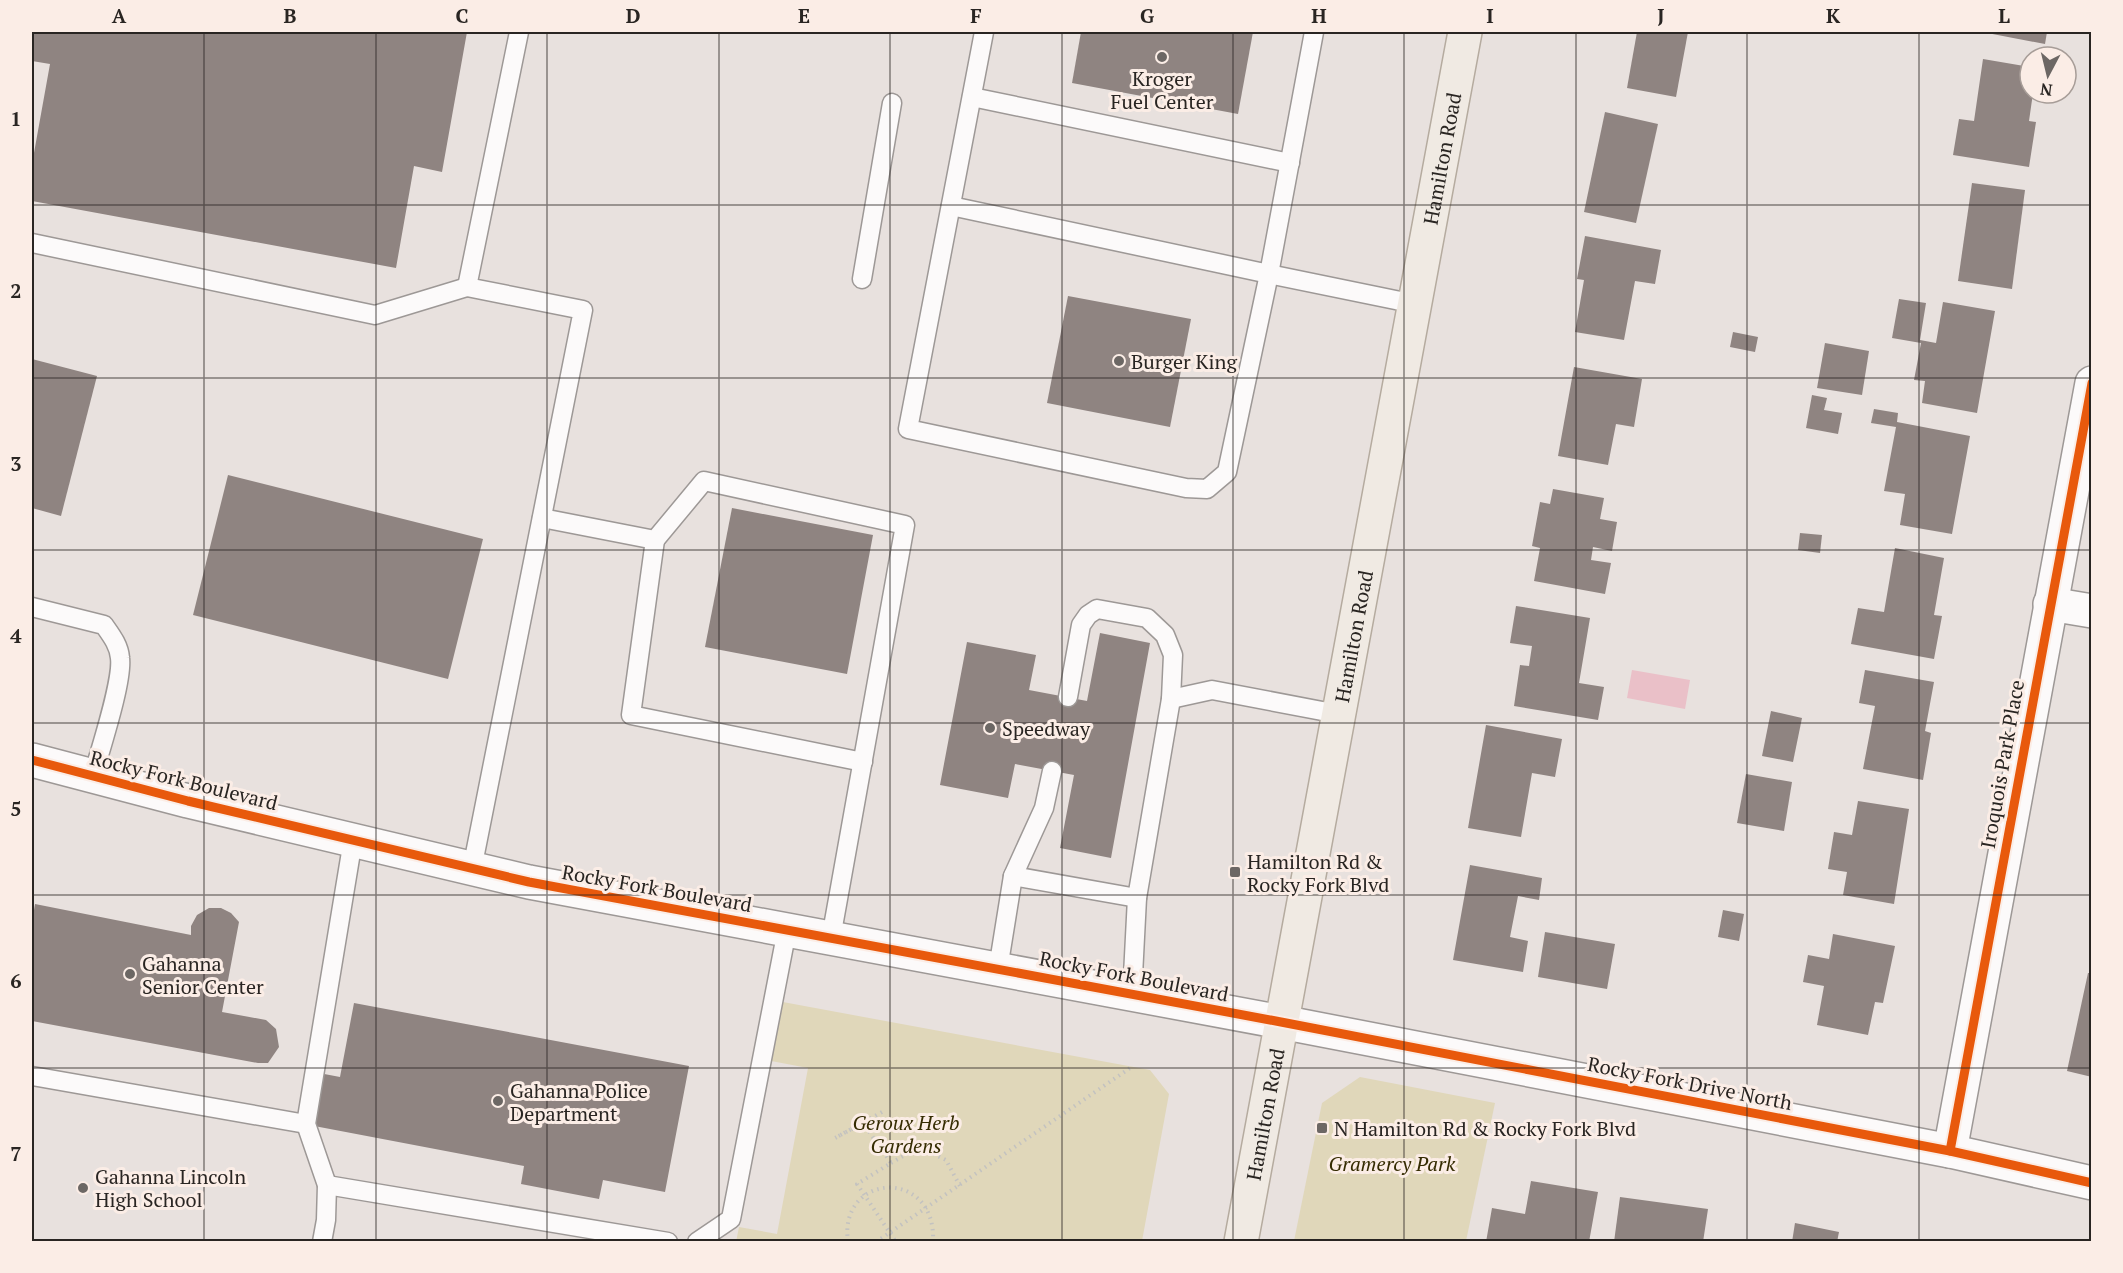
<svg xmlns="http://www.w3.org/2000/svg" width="2123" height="1273" viewBox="0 0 2123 1273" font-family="'PT Serif',serif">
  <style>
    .green { fill: #e0d7ba }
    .water { fill: #eac0c8 }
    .building { fill: #8f8481 }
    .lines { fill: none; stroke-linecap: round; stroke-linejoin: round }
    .service-casing { stroke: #9d9896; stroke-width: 21 }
    .minor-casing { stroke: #9d9896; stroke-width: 36 }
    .primary-casing { stroke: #b5ab9f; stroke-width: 36 }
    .path { stroke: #c3c2c0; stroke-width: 4; stroke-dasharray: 1.5 4.5; stroke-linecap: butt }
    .service { stroke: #fcfafa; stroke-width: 18 }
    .minor { stroke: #fcfafa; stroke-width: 33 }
    .primary { stroke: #f0eae3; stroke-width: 33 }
    .cycleway-casing { stroke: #fbede6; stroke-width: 13 }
    .cycleway { stroke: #e8590c; stroke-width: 9 }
    .grid { fill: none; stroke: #292522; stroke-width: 1.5; stroke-opacity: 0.55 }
    .poi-dot { fill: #6c6764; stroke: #fbede6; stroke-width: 2 }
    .labels { text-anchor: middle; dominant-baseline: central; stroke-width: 6; stroke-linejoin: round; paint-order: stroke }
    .poi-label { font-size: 20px; fill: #292522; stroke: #fbede6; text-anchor: start }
    .street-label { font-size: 20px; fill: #292522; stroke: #fbede6 }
    .park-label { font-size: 20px; font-style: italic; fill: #352c02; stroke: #fbede6 }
    .neatline { fill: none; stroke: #292522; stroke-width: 2 }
    .grid-label { font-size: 20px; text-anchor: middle; font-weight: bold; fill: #292522 }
  </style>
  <rect width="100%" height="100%" fill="#e8e1de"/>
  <!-- green -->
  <g class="green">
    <polygon points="772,1000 1150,1070 1169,1094 1142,1241 736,1242 739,1227 777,1234 808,1068 761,1059"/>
    <polygon points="1360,1077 1495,1103 1466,1241 1294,1241 1322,1103"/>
  </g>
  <!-- water -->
  <polygon class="water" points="1632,670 1690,680 1685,709 1627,698"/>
  <!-- building -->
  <g class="building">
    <polygon points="34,32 467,32 442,172 414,166 396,268 32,201 32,164 50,64 32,61"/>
    <polygon points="1081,32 1253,32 1238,114 1072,83"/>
    <polygon points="1637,32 1688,32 1676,97 1627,88"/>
    <polygon points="1982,32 2047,32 2045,44"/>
    <polygon points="1983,59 2030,67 2030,93 2033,93 2029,121 2036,122 2029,167 1953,155 1959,119 1974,121"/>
    <polygon points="1605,112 1658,124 1636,223 1584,212"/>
    <polygon points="1972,183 2025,190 2012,289 1958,281"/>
    <polygon points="1585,236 1661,250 1655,284 1635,281 1624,340 1575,332 1584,280 1577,279"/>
    <polygon points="1068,296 1191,319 1170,427 1047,403"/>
    <polygon points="1899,299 1926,303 1920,340 1936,343 1943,302 1995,311 1977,413 1922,403 1925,381 1914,380 1921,343 1892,338"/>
    <polygon points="1733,332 1758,337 1755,352 1730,347"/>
    <polygon points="1825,343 1869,351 1862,395 1817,388"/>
    <polygon points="32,359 97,376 61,516 32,508"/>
    <polygon points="1574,367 1642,379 1634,427 1616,424 1608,465 1558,456"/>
    <polygon points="1812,395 1827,398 1824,410 1842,413 1838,434 1806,428"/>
    <polygon points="1874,409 1898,413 1897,422 1970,436 1952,534 1900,525 1905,494 1884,491 1896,427 1871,423"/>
    <polygon points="228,475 483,539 448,679 193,615"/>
    <polygon points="1553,489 1604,498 1600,519 1617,522 1612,551 1593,547 1591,560 1611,563 1605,594 1534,581 1540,548 1532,546 1540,502 1550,504"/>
    <polygon points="732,508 873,535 847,674 705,647"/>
    <polygon points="1800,533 1822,535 1820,553 1798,550"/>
    <polygon points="1895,548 1944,558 1934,615 1942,616 1934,659 1851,644 1858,608 1884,612"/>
    <polygon points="1516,606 1590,618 1579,683 1604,687 1598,720 1514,706 1520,665 1529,666 1532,646 1510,643"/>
    <polygon points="1100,633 1150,643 1111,858 1060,848 1074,775 1015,764 1008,798 940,785 967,642 1036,655 1029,690 1087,701"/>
    <polygon points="1865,670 1934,682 1925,731 1931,733 1923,780 1863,769 1875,706 1859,703"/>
    <polygon points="1771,711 1802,718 1793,762 1762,756"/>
    <polygon points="1486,725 1562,739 1555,777 1532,773 1521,837 1468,828"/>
    <polygon points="1746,774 1792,782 1784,831 1737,823"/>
    <polygon points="1858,801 1909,809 1894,904 1843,895 1847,872 1828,869 1834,832 1852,835"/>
    <polygon points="1470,865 1542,878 1539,900 1518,896 1510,937 1528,941 1523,972 1453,960"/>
    <polygon points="35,904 191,935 191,926 197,915 209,908 221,908 231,913 239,922 222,1012 266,1020 276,1029 279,1047 268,1063 258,1063 32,1021 32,922"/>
    <polygon points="1723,910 1744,914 1739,941 1718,937"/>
    <polygon points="1545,932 1615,944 1607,989 1538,977"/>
    <polygon points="1833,934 1895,946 1883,1003 1875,1002 1868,1035 1817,1025 1824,986 1803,982 1808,955 1829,959"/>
    <polygon points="2088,973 2092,973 2092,1077 2067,1071"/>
    <polygon points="354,1003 689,1066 665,1192 603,1180 599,1199 521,1184 524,1166 309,1125 319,1073 340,1077"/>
    <polygon points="1531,1181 1598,1192 1589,1242 1486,1242 1492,1208 1525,1214"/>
    <polygon points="1620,1197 1708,1209 1703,1242 1614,1242"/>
    <polygon points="1795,1223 1839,1232 1837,1242 1792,1242"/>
  </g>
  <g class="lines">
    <defs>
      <g id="service">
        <polyline points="984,32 908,429 1186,488 1207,489 1227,472 1269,274 1415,304"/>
        <polyline points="972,97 1290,163"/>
        <polyline points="951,206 1269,274 1314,32"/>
        <polyline points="32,243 375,315 467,287"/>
        <polyline points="862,279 892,103"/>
        <polyline points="542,518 655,540 704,481 905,525 831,938"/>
        <polyline points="655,540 631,715 863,762"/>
        <path d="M 32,607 L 104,625 C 111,635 119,645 120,658 C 123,681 100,750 93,776"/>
        <polyline points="1171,699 1212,690 1338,714"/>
        <polyline points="472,869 583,310 467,287 519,32"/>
        <polyline points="1013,876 1137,898 1171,699 1173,655 1165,635 1147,618 1097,609 1088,615 1081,625 1068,697"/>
        <polyline points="998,969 1013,876 1044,808 1052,771"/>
        <polyline points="1132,995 1137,898"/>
        <polyline points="32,1076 306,1124"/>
        <polyline points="327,1185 668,1242"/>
        <polyline points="322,1242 326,1220 327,1185 306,1124 353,840"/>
        <polyline points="697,1242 731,1219 787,930"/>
      </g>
      <g id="minor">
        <polyline points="2050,604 2092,611"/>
        <polyline points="32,760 188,801 529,882 1281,1022 1950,1151 2092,1183"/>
        <polyline points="1950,1151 2092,383"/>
      </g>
      <g id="primary">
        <path id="s1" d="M 1241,1242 L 1465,32"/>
      </g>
    </defs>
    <!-- service casing -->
    <use href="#service" class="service-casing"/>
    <!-- minor casing -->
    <use href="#minor" class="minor-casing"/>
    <!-- primary casing -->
    <use href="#primary" class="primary-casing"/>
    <!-- path -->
    <g class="path">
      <polyline points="882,1112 835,1138 863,1123 891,1163 857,1184 896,1242"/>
      <polyline points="891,1163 919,1147 946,1160 960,1186"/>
      <path d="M 848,1242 C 838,1172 937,1167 933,1242"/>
      <polyline points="876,1242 1133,1066"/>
    </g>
    <!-- service -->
    <use href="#service" class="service"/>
    <!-- minor -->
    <use href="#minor" class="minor"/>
    <!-- primary -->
    <use href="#primary" class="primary"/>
    <defs>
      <g id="cycleway">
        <polyline points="32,760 188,801 529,882 1281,1022 1950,1151 2092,1183"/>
        <polyline points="1950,1151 2092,383"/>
      </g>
    </defs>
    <!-- cycleway casing -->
    <use href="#cycleway" class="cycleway-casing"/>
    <!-- cycleway -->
    <use href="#cycleway" class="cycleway"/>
  </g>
  <!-- grid -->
  <path class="grid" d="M 204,32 L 204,1242M 376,32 L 376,1242M 547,32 L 547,1242M 719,32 L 719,1242M 890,32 L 890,1242M 1062,32 L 1062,1242M 1233,32 L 1233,1242M 1404,32 L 1404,1242M 1576,32 L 1576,1242M 1747,32 L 1747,1242M 1919,32 L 1919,1242M 32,205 L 2092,205M 32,378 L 2092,378M 32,550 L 2092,550M 32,723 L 2092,723M 32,895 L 2092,895M 32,1068 L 2092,1068"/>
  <!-- markers -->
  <g class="poi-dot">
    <circle cx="1162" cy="57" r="6"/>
    <circle cx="1119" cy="361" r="6"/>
    <circle cx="990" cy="728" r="6"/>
    <rect x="1229" y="866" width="12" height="12" rx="3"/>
    <circle cx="130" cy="974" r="6"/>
    <circle cx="498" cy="1101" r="6"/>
    <rect x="1316" y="1122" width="12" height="12" rx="3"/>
    <circle cx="83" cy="1188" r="6"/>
  </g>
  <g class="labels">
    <!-- poi labels -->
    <g class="poi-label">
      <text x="1162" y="78" text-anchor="middle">Kroger<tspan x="1162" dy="23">Fuel Center</tspan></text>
      <text x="1131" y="361">Burger King</text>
      <text x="1002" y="728">Speedway</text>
      <text x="1247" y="861">Hamilton Rd &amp;<tspan x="1247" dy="23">Rocky Fork Blvd</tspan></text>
      <text x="142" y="963">Gahanna<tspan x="142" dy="23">Senior Center</tspan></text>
      <text x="510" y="1090">Gahanna Police<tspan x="510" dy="23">Department</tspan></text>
      <text x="1334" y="1128">N Hamilton Rd &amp; Rocky Fork Blvd</text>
      <text x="95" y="1176">Gahanna Lincoln<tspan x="95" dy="23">High School</tspan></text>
    </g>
    <!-- street labels -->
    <g class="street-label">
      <text stroke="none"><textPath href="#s1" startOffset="1102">Hamilton Road</textPath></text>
      <text stroke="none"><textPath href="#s1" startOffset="616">Hamilton Road</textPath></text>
      <text transform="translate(2002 764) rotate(-80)">Iroquois Park Place</text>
      <text transform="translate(184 780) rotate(14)">Rocky Fork Boulevard</text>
      <text transform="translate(657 888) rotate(10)">Rocky Fork Boulevard</text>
      <text transform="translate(1134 976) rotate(11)">Rocky Fork Boulevard</text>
      <text transform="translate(1690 1083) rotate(11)">Rocky Fork Drive North</text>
      <text stroke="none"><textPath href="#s1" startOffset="130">Hamilton Road</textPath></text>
    </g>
    <!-- park labels -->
    <g class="park-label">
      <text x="906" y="1122">Geroux Herb<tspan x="906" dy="23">Gardens</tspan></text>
      <text x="1392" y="1163">Gramercy Park</text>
    </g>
  </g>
  <!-- border -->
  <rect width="2123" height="1273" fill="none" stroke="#fbede6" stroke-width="66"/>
  <!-- north arrow -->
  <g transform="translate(2048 75) rotate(187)"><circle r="28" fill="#fbede6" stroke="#a79d98" stroke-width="1.5"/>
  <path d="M0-4.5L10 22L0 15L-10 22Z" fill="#6c6764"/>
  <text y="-9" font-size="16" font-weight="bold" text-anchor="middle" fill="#292522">N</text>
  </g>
  <rect x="33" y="33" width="2057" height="1207" class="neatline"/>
  <g class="grid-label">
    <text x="119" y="23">A</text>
    <text x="290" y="23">B</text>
    <text x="462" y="23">C</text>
    <text x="633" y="23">D</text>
    <text x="804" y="23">E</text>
    <text x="976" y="23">F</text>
    <text x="1147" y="23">G</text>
    <text x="1319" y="23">H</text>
    <text x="1490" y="23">I</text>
    <text x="1661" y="23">J</text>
    <text x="1833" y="23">K</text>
    <text x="2004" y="23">L</text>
    <text x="16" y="126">1</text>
    <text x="16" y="298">2</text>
    <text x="16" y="471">3</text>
    <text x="16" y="643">4</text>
    <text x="16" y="816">5</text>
    <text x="16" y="988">6</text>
    <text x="16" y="1161">7</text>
  </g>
</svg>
